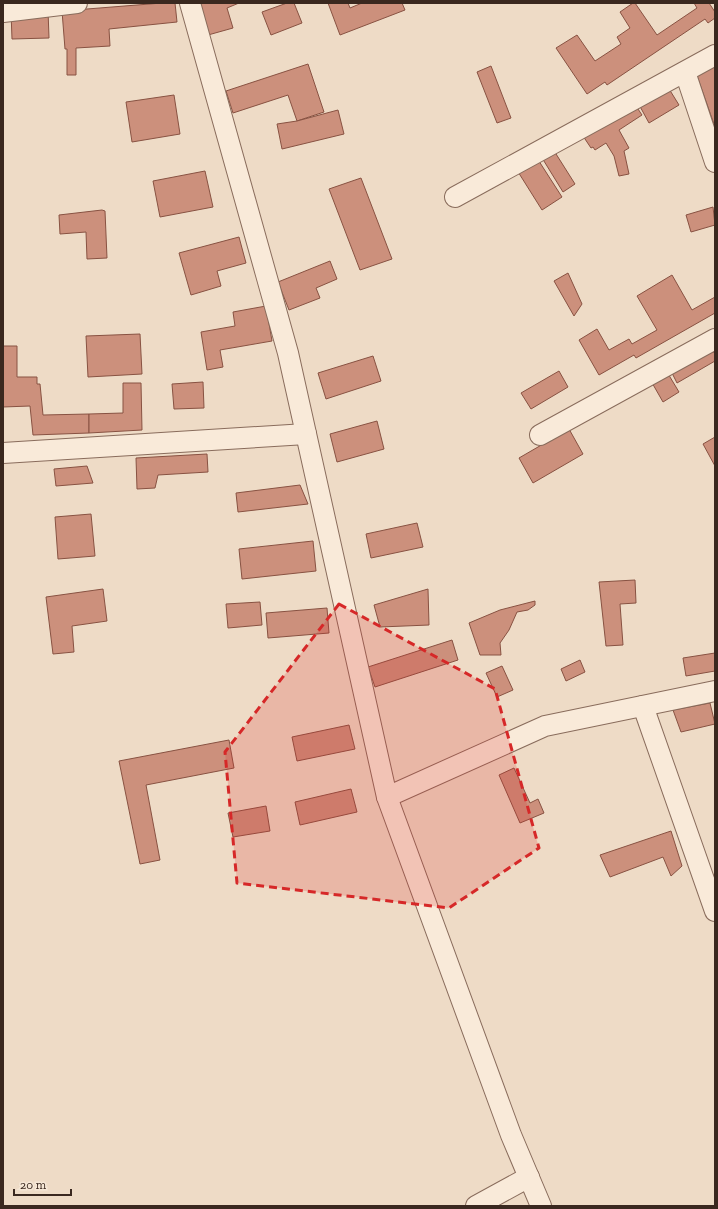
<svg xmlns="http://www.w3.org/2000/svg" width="718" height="1209" viewBox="0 0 718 1209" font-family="'Zilla Slab',serif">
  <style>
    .building { fill: #cc907c; stroke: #885242 }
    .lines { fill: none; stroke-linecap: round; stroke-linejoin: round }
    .minor-casing { stroke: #896c5c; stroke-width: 22 }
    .minor { stroke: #f9ead9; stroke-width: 20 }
    .marked { fill: #d62828; fill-opacity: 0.2; stroke: #d62828; stroke-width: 3; stroke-dasharray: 8 5; stroke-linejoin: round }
  </style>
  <rect width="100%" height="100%" fill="#eedbc6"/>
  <!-- building -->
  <g class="building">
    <polygon points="162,3 175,3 177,22 109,29 110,46 76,48 76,75 67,75 67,49 65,49 62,11"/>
    <polygon points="197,3 239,3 227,8 233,28 208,35"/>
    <polygon points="287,3 294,3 302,23 271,35 262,12"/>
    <polygon points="328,3 348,3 350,8 362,3 402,3 405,10 340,35"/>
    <polygon points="633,3 635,3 657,35 697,8 694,3 709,3 715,12 715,18 708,23 705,19 607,85 605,82 587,94 556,48 577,35 595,61 621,44 617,37 630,28 620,12"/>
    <polygon points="48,10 49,38 12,39 11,12"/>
    <polygon points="715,62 715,127 696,73"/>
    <polygon points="308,64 324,112 297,121 288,95 233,113 226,91"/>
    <polygon points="491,66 511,118 497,123 477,72"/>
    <polygon points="666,84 679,105 649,123 637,101"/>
    <polygon points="174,95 180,134 132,142 126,102"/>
    <polygon points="634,103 642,115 619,130 629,148 624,151 629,174 619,176 614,156 606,143 595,150 593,147 591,148 583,136"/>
    <polygon points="338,110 344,134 282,149 277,124 297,121"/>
    <polygon points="551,146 575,184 563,192 539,153"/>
    <polygon points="535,155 562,197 542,210 515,167"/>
    <polygon points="205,171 213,207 160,217 153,181"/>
    <polygon points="361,178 392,259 360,270 329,189"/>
    <polygon points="713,207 715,225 691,232 686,215"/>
    <polygon points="102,210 105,211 107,258 87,259 86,232 60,234 59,215"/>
    <polygon points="239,237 246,263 217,271 221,286 191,295 179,253"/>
    <polygon points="330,261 337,279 316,288 320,298 289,310 278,282"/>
    <polygon points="568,273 582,304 574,316 554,281"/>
    <polygon points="672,275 692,310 715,297 715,313 636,358 634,355 599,375 579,340 597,329 609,350 629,339 632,344 657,330 637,296"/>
    <polygon points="266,306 272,341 220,350 223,367 207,370 201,332 235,326 233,312"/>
    <polygon points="140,334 142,374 88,377 86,336"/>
    <polygon points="3,346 17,346 17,377 37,377 37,384 40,384 43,415 89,414 89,433 33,435 30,406 3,407"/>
    <polygon points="712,350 715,354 715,361 677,383 672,373"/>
    <polygon points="373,356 381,381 326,399 318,373"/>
    <polygon points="559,371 568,387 531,409 521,393"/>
    <polygon points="667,372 679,392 663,402 651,381"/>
    <polygon points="203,382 204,408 174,409 172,384"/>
    <polygon points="123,383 141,383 142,430 89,433 89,414 123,413"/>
    <polygon points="377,421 384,449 337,462 330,434"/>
    <polygon points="569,429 583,454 533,483 519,458"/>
    <polygon points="715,437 715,466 703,444"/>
    <polygon points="207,454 208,472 158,475 155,488 137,489 136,458"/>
    <polygon points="87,466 93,483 56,486 54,469"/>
    <polygon points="300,485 308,504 238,512 236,493"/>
    <polygon points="91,514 95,556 58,559 55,517"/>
    <polygon points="417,523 423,547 371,558 366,534"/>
    <polygon points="313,541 316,571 242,579 239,549"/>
    <polygon points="635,580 636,603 620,604 623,645 606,646 599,582"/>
    <polygon points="103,589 107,621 72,626 74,652 53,654 46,597"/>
    <polygon points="428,589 429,625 380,627 374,605"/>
    <polygon points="535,601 535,605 528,610 517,612 509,630 500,643 501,655 480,655 469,623 500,610"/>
    <polygon points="260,602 262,625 228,628 226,604"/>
    <polygon points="327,608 329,633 268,638 266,613"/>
    <polygon points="452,640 458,660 375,687 368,667"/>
    <polygon points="715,653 715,671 686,676 683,658"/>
    <polygon points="580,660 585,672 566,681 561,669"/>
    <polygon points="502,666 513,690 497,697 486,673"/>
    <polygon points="710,703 715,724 681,732 673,710"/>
    <polygon points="349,725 355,749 297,761 292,737"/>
    <polygon points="229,740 234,768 146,785 160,860 140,864 119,761"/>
    <polygon points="514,768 530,803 538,799 544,813 520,823 499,775"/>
    <polygon points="351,789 357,812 300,825 295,802"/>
    <polygon points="266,806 270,831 233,837 228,813"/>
    <polygon points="671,831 682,866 671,876 663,857 610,877 600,855"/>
  </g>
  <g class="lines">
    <defs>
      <g id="minor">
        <polyline points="190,3 288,353 387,797 511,1135 541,1206"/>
        <polyline points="3,12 77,3"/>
        <polyline points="685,72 715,162"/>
        <polyline points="455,197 715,55"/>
        <polyline points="540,435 715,339"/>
        <polyline points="3,453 306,434"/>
        <polyline points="643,706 715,911"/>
        <polyline points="387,797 545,726 715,691"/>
        <polyline points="476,1206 529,1177"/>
      </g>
    </defs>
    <!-- minor casing -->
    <use href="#minor" class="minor-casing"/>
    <!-- minor -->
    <use href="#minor" class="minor"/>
  </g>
  <!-- marked area -->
  <path class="marked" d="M 339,604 L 495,689 L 539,848 L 449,908 L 237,883 L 225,752 Z"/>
  <!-- border -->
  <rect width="718" height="1209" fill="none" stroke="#3a281f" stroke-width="8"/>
  <!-- scale -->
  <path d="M14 1189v6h57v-6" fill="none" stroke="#3a281f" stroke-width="2"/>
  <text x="20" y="1189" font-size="12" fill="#3a281f" stroke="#f5e7d6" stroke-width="3" paint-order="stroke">20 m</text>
</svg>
